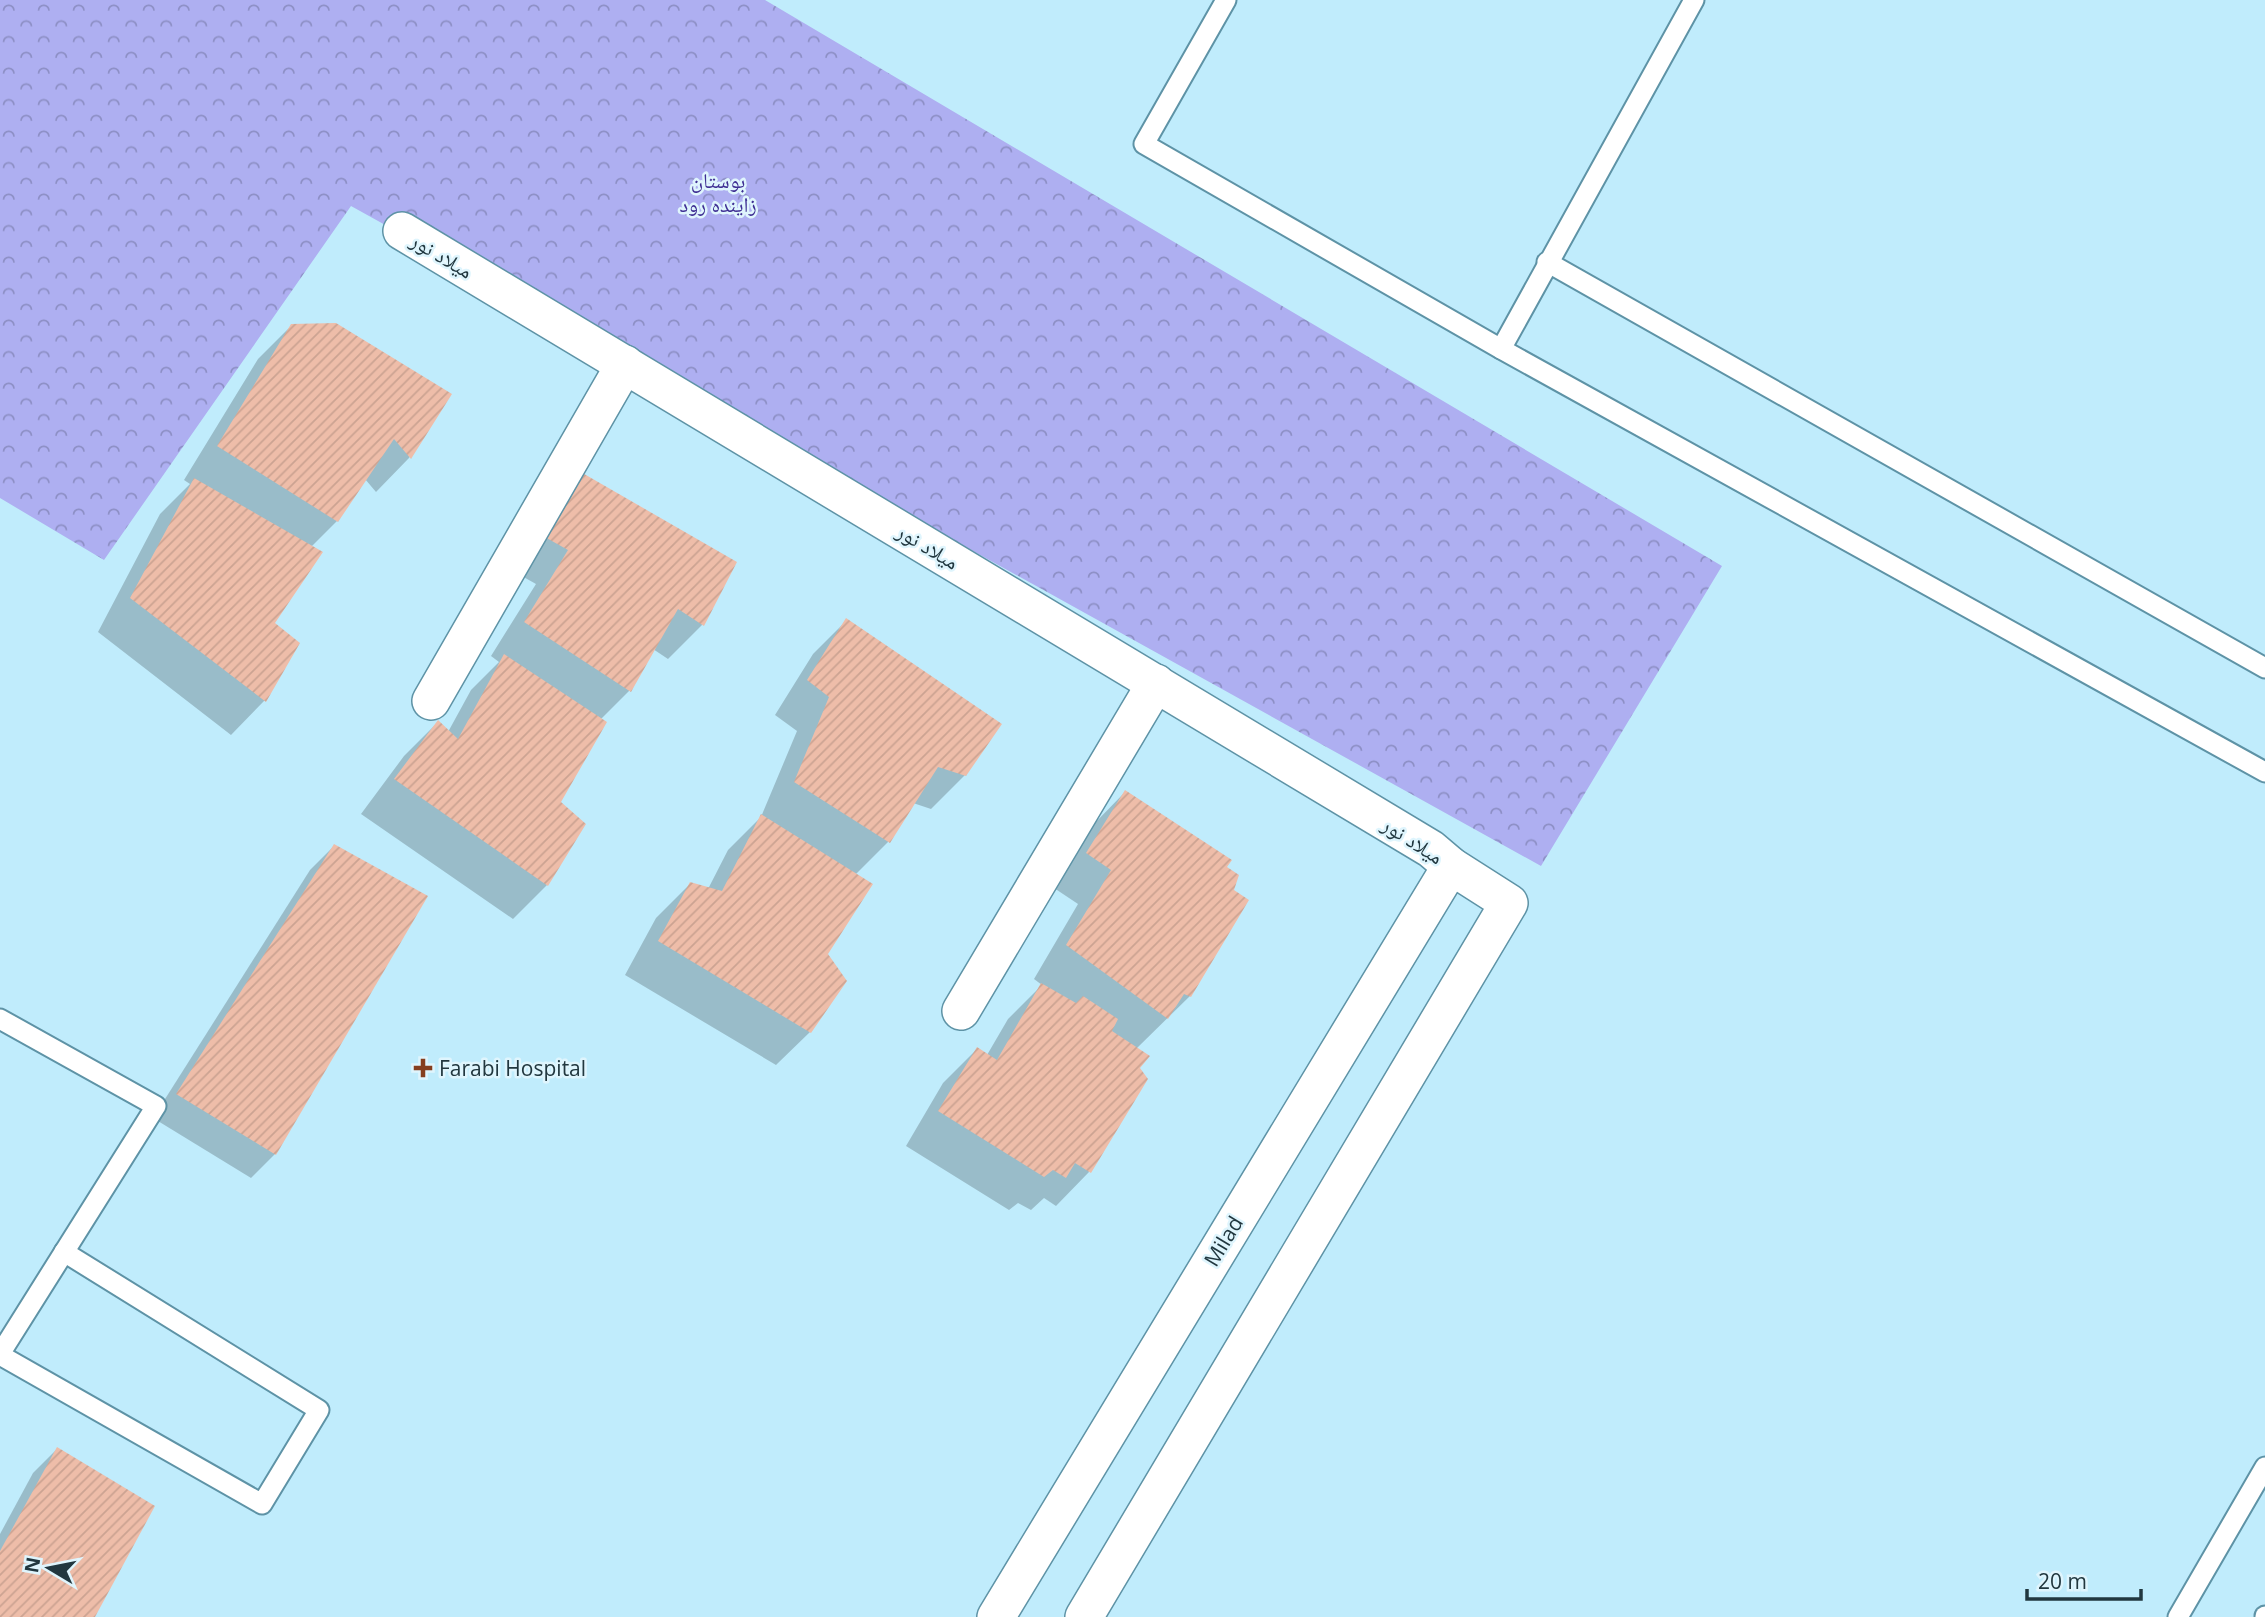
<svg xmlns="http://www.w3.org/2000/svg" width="2265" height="1617" viewBox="0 0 2265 1617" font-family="'Open Sans','Noto Naskh Arabic',sans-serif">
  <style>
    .forest { fill: url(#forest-crowns) }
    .shadow { fill: #0003 }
    .building { fill: url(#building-hatch) }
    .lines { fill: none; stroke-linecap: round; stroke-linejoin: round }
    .service-casing { stroke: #5e93a6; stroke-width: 23 }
    .minor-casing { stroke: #5e93a6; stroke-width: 40 }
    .service { stroke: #fff; stroke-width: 19 }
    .minor { stroke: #fff; stroke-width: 37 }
    .poi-dot { fill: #853e1e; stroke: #dff5fd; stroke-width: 2.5 }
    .labels { text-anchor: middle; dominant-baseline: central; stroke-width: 5; stroke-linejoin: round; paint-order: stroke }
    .park-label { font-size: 21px; fill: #3e2e93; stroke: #dff5fd }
    .street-label { font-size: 21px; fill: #21373f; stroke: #dff5fd }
    .poi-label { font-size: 21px; fill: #21373f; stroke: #dff5fd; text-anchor: start }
  </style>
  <defs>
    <pattern id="forest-crowns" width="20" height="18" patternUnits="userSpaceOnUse" patternTransform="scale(1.75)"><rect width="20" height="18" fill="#aeaff1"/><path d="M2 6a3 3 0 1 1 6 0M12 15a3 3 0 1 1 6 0" fill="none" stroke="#8d8fc5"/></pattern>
    <pattern id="building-hatch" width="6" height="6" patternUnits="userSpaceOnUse" patternTransform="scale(1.75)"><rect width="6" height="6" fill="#eebda9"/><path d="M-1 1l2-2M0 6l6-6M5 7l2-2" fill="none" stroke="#cca392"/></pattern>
  </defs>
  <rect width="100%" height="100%" fill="#c0ecfc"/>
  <!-- forest -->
  <polygon class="forest" points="0,0 765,0 1722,566 1541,866 351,206 104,560 0,498"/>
  <!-- shadow -->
  <g class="shadow">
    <polygon points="292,325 450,395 409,458 376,492 365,479 337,521 311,547 273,624 297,644 264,701 231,735 98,632 160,514 190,484 184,480 258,359"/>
    <polygon points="546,507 735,563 702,625 668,659 653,649 629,691 600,720 559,803 547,885 513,919 361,814 404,756 438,722 448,732 471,690 499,662 491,656 536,584 511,570"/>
    <polygon points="847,620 965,775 931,809 913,803 888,842 855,875 826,954 810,1032 776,1065 625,975 656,918 690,884 708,889 728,850 761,817 797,731 775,715 813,654"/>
    <polygon points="1125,792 1225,868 1190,996 1136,1049 1138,1068 1089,1172 1056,1206 1044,1198 1031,1210 1018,1203 1009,1210 906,1146 943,1083 977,1049 987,1055 1008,1019 1042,985 1034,979 1078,904 1054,888 1092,826"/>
    <polygon points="334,846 275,1154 251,1178 153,1118 310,870"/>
    <polygon points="57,1449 93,1617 0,1617 0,1534 33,1473"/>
  </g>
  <!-- building -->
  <g class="building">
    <polygon points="336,323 452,394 411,459 394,439 338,522 217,446 291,324"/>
    <polygon points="579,471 737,562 704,626 678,609 631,692 524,622 568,550 543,536"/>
    <polygon points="194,478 323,552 275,623 300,643 266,702 130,598"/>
    <polygon points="846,618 1002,724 966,776 938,767 890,843 794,782 829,697 807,680"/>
    <polygon points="504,654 607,722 561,802 586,824 548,886 394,779 438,720 458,739"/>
    <polygon points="1125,790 1232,860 1227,867 1239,875 1234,890 1249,900 1191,997 1184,994 1168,1019 1066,945 1111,870 1086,853"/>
    <polygon points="761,814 873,884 828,954 847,981 811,1033 658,941 690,882 722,891"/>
    <polygon points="334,844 428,896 276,1155 176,1094"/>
    <polygon points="1041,983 1076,1003 1083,996 1118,1019 1112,1031 1150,1056 1140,1068 1148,1079 1091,1173 1075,1163 1066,1178 1053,1170 1044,1177 938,1111 977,1047 997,1060"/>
    <polygon points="57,1447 155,1506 95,1617 0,1617 0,1551"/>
  </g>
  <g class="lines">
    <defs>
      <g id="service">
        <polyline points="1226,0 1144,144 1501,349 2265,772"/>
        <polyline points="1547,262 2265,668"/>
        <polyline points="1501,349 1694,0"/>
        <polyline points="0,1019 156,1106 0,1354"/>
        <polyline points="0,1355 262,1504 319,1410 64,1252"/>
        <polyline points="2178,1617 2265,1467"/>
        <polyline points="2265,1617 2265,1616"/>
      </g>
      <g id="minor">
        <polyline points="402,231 1431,849 1451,866 1509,903 1084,1617"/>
        <polyline points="431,701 625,364"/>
        <polyline points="961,1011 1156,683"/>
        <polyline points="996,1617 1451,866"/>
      </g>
    </defs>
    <!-- service casing -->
    <use href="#service" class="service-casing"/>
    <!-- minor casing -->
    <use href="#minor" class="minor-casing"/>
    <!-- service -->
    <use href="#service" class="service"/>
    <!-- minor -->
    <use href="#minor" class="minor"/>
  </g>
  <!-- markers -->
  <path class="poi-dot" d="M419.5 1057.5h7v7h7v7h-7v7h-7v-7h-7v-7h7z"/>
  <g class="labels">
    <!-- park labels -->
    <g class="park-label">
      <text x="718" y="180">بوستان<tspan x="718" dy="24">زاینده رود</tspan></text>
    </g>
    <!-- street labels -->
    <g class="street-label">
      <text transform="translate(442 255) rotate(31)">میلاد نور</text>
      <text transform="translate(928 546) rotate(31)">میلاد نور</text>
      <text transform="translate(1413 840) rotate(33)">میلاد نور</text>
      <text transform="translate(1223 1241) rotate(-59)">Milad</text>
    </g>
    <!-- poi labels -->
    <g class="poi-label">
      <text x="439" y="1068">Farabi Hospital</text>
    </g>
  </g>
  <!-- north arrow -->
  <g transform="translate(49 1568) rotate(280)" stroke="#dff5fd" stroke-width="5" paint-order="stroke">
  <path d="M0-5L12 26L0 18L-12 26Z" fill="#21373f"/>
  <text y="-10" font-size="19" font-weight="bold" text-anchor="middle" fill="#21373f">N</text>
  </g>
  <!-- scale -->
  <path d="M2027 1589v10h114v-10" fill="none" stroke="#21373f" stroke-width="3.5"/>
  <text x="2038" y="1589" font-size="21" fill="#21373f" stroke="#dff5fd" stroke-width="5" paint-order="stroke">20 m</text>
</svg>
